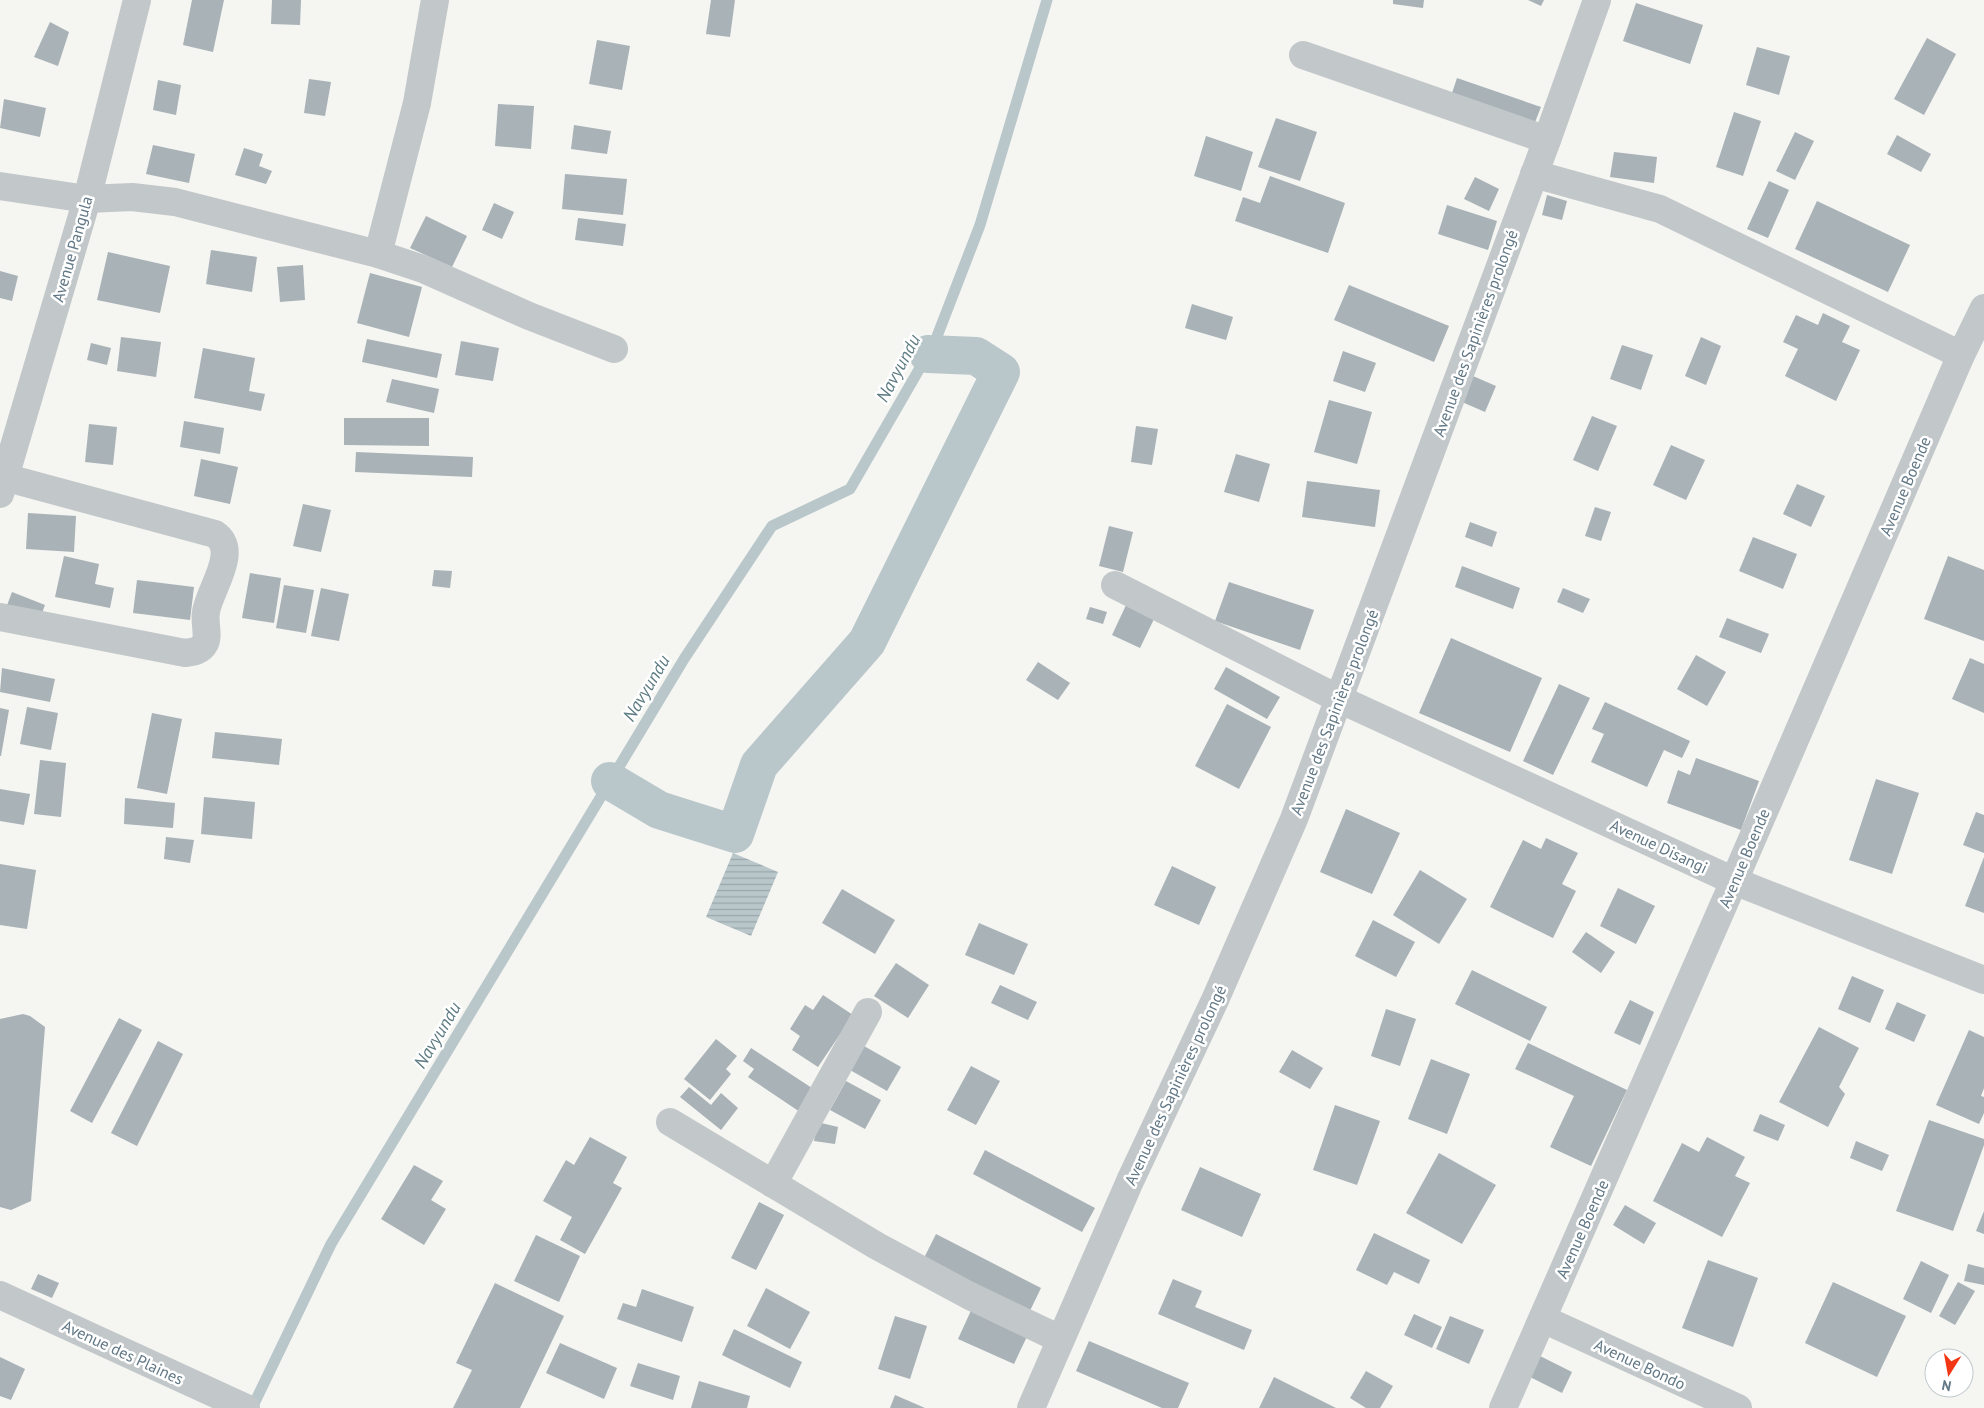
<svg xmlns="http://www.w3.org/2000/svg" width="1984" height="1408" viewBox="0 0 1984 1408" font-family="'PT Sans',sans-serif">
  <style>
    .water { fill: url(#water-rules) }
    .lines { fill: none; stroke-linecap: round; stroke-linejoin: round }
    .stream { stroke: #b9c7cb; stroke-width: 11 }
    .canal { stroke: #b9c7cb; stroke-width: 38 }
    .building { fill: #a8b2b7 }
    .minor { stroke: #c2c7ca; stroke-width: 28 }
    .labels { text-anchor: middle; dominant-baseline: central; stroke-width: 5; stroke-linejoin: round; paint-order: stroke }
    .street-label { font-size: 16px; fill: #617785; stroke: #fff }
    .water-label { font-size: 18px; font-style: italic; fill: #5d7b82; stroke: #fff }
  </style>
  <defs>
    <pattern id="water-rules" width="6" height="5" patternUnits="userSpaceOnUse" patternTransform="scale(1.25)"><rect width="6" height="5" fill="#b9c7cb"/><path d="M0 2.5h6" fill="none" stroke="#9aa6aa"/></pattern>
  </defs>
  <rect width="100%" height="100%" fill="#f5f5f1"/>
  <!-- water -->
  <polygon class="water" points="733,853 778,872 751,936 706,917"/>
  <g class="lines">
    <!-- stream -->
    <polyline class="stream" points="252,1408 331,1244 684,659 772,526 850,489 928,354 936,339 980,225 1047,0"/>
    <!-- canal -->
    <polyline class="canal" points="610,781 659,810 735,834 759,765 867,642 1001,372 976,356 928,354"/>
  </g>
  <!-- building -->
  <g class="building">
    <polygon points="192,0 224,0 213,52 183,45"/>
    <polygon points="272,0 301,0 300,25 271,24"/>
    <polygon points="711,0 735,0 730,37 706,34"/>
    <polygon points="1393,0 1424,0 1423,8 1393,4"/>
    <polygon points="1528,0 1544,0 1541,6"/>
    <polygon points="1636,3 1703,25 1690,64 1623,41"/>
    <polygon points="50,22 69,32 58,66 34,57"/>
    <polygon points="1927,38 1956,54 1924,115 1894,99"/>
    <polygon points="597,40 630,46 622,90 589,84"/>
    <polygon points="1757,47 1790,56 1779,95 1746,85"/>
    <polygon points="1457,78 1541,107 1532,130 1449,102"/>
    <polygon points="309,79 331,82 325,116 304,113"/>
    <polygon points="158,80 181,85 176,115 153,110"/>
    <polygon points="4,99 46,108 40,137 0,128"/>
    <polygon points="498,104 534,106 531,149 495,146"/>
    <polygon points="1734,112 1761,121 1743,176 1716,167"/>
    <polygon points="1276,118 1317,132 1300,181 1258,167"/>
    <polygon points="574,125 611,131 607,154 571,149"/>
    <polygon points="1795,132 1814,141 1795,180 1776,171"/>
    <polygon points="1897,135 1931,154 1921,172 1887,154"/>
    <polygon points="1206,136 1253,152 1241,191 1194,176"/>
    <polygon points="153,145 195,154 189,183 146,174"/>
    <polygon points="244,148 263,154 259,166 272,171 266,184 235,175"/>
    <polygon points="1614,152 1657,157 1654,183 1610,177"/>
    <polygon points="565,174 627,179 623,215 562,209"/>
    <polygon points="1270,176 1345,203 1328,253 1235,221 1243,197 1260,203"/>
    <polygon points="1475,177 1499,189 1489,211 1464,199"/>
    <polygon points="1769,181 1789,190 1768,238 1747,229"/>
    <polygon points="1547,195 1567,201 1562,220 1542,215"/>
    <polygon points="1817,201 1910,245 1888,292 1795,249"/>
    <polygon points="494,203 514,212 502,239 482,230"/>
    <polygon points="1447,205 1497,221 1488,250 1438,234"/>
    <polygon points="426,216 467,236 452,267 410,248"/>
    <polygon points="578,218 626,224 623,246 575,240"/>
    <polygon points="211,250 257,257 252,292 206,284"/>
    <polygon points="108,252 170,266 160,313 97,300"/>
    <polygon points="303,265 305,300 280,302 277,267"/>
    <polygon points="0,271 18,276 12,301 0,298"/>
    <polygon points="370,273 422,287 409,337 357,323"/>
    <polygon points="1349,285 1449,326 1434,362 1334,320"/>
    <polygon points="1192,304 1233,317 1226,340 1185,328"/>
    <polygon points="1823,313 1850,326 1842,342 1860,350 1836,401 1785,376 1798,349 1783,342 1796,315 1818,325"/>
    <polygon points="121,337 161,342 156,377 117,371"/>
    <polygon points="1701,337 1721,346 1706,385 1685,376"/>
    <polygon points="367,339 442,354 437,378 362,362"/>
    <polygon points="461,341 499,348 493,381 455,375"/>
    <polygon points="91,343 111,348 107,365 87,360"/>
    <polygon points="1622,345 1653,355 1641,390 1610,379"/>
    <polygon points="203,348 255,358 249,391 265,394 261,411 194,398"/>
    <polygon points="1343,351 1376,363 1365,392 1333,381"/>
    <polygon points="1473,376 1496,386 1485,412 1462,402"/>
    <polygon points="392,379 439,389 434,413 386,402"/>
    <polygon points="1329,400 1372,412 1357,464 1314,452"/>
    <polygon points="1592,416 1617,426 1598,471 1573,460"/>
    <polygon points="344,418 429,418 429,446 344,445"/>
    <polygon points="184,421 224,428 220,454 180,447"/>
    <polygon points="89,424 117,427 113,465 85,462"/>
    <polygon points="1136,426 1158,429 1152,465 1131,462"/>
    <polygon points="1671,445 1705,460 1686,500 1653,485"/>
    <polygon points="356,452 473,457 472,477 355,472"/>
    <polygon points="1236,454 1270,464 1259,502 1224,492"/>
    <polygon points="201,459 238,467 230,504 194,496"/>
    <polygon points="1307,481 1380,490 1375,527 1302,517"/>
    <polygon points="1797,484 1825,496 1811,527 1783,514"/>
    <polygon points="303,504 331,510 321,552 293,546"/>
    <polygon points="1595,507 1611,512 1601,541 1585,536"/>
    <polygon points="28,513 76,516 74,552 26,549"/>
    <polygon points="1470,522 1497,532 1492,547 1465,537"/>
    <polygon points="1109,526 1133,532 1123,572 1099,566"/>
    <polygon points="1753,537 1797,554 1783,589 1739,571"/>
    <polygon points="64,556 99,564 95,584 114,588 110,608 55,597"/>
    <polygon points="1948,556 1984,570 1984,641 1924,619"/>
    <polygon points="1462,566 1520,588 1513,609 1455,587"/>
    <polygon points="434,570 452,571 450,588 432,586"/>
    <polygon points="250,573 281,578 274,623 242,618"/>
    <polygon points="137,580 194,587 190,620 133,613"/>
    <polygon points="1229,582 1314,610 1300,650 1215,621"/>
    <polygon points="284,585 314,590 306,633 276,628"/>
    <polygon points="321,588 349,594 339,641 311,636"/>
    <polygon points="1563,588 1590,599 1583,613 1557,602"/>
    <polygon points="12,592 45,605 39,621 6,608"/>
    <polygon points="1127,603 1155,617 1140,648 1112,635"/>
    <polygon points="1090,607 1107,612 1103,624 1086,619"/>
    <polygon points="1727,618 1769,634 1761,653 1719,637"/>
    <polygon points="1451,638 1542,678 1510,752 1419,713"/>
    <polygon points="1696,655 1726,672 1707,706 1677,689"/>
    <polygon points="1970,658 1984,664 1984,713 1952,699"/>
    <polygon points="1038,662 1070,683 1058,700 1026,680"/>
    <polygon points="1226,667 1280,697 1267,719 1214,689"/>
    <polygon points="2,668 55,679 50,702 0,692"/>
    <polygon points="1559,684 1590,698 1553,775 1523,761"/>
    <polygon points="1605,702 1690,741 1682,758 1664,750 1647,787 1591,762 1604,734 1592,729"/>
    <polygon points="1227,704 1271,727 1239,789 1195,766"/>
    <polygon points="27,707 58,713 51,750 20,744"/>
    <polygon points="0,708 9,710 1,756 0,756"/>
    <polygon points="152,713 182,719 167,794 137,788"/>
    <polygon points="215,732 282,739 279,765 212,758"/>
    <polygon points="1696,758 1759,781 1741,830 1667,803 1678,770 1690,775"/>
    <polygon points="40,760 66,763 61,817 34,814"/>
    <polygon points="1876,779 1919,793 1892,874 1849,860"/>
    <polygon points="0,789 30,794 24,825 0,821"/>
    <polygon points="204,797 255,802 252,839 201,834"/>
    <polygon points="125,798 175,803 173,828 124,824"/>
    <polygon points="1346,809 1400,833 1372,894 1320,872"/>
    <polygon points="1976,812 1984,815 1984,853 1963,845"/>
    <polygon points="166,837 194,840 190,863 164,859"/>
    <polygon points="1546,838 1578,853 1562,884 1576,891 1553,938 1490,907 1523,840 1541,849"/>
    <polygon points="1984,857 1984,913 1965,906"/>
    <polygon points="0,864 36,870 27,929 0,925"/>
    <polygon points="1172,866 1216,887 1199,925 1154,905"/>
    <polygon points="1420,870 1467,899 1439,944 1393,915"/>
    <polygon points="1618,888 1655,906 1636,944 1600,926"/>
    <polygon points="842,889 895,920 875,954 822,923"/>
    <polygon points="1373,920 1415,942 1396,977 1355,956"/>
    <polygon points="979,923 1028,944 1014,975 965,955"/>
    <polygon points="1586,932 1615,952 1601,973 1572,952"/>
    <polygon points="896,963 929,985 908,1018 874,996"/>
    <polygon points="1472,970 1547,1007 1530,1041 1455,1004"/>
    <polygon points="1852,976 1884,990 1870,1023 1838,1009"/>
    <polygon points="1000,985 1037,1002 1028,1020 991,1003"/>
    <polygon points="823,995 853,1015 818,1067 792,1050 800,1036 790,1029 805,1005 813,1010"/>
    <polygon points="1630,1000 1654,1012 1640,1045 1614,1033"/>
    <polygon points="1897,1002 1926,1015 1914,1042 1885,1029"/>
    <polygon points="1386,1009 1416,1019 1400,1066 1371,1056"/>
    <polygon points="23,1014 30,1016 45,1027 31,1201 11,1210 0,1207 0,1019"/>
    <polygon points="119,1018 142,1030 92,1123 70,1111"/>
    <polygon points="1819,1027 1859,1048 1839,1087 1845,1094 1828,1127 1779,1102"/>
    <polygon points="1969,1030 1984,1037 1984,1088 1981,1096 1984,1097 1984,1113 1979,1124 1936,1105"/>
    <polygon points="716,1039 737,1056 726,1069 731,1074 710,1100 684,1079"/>
    <polygon points="158,1041 183,1054 137,1146 111,1133"/>
    <polygon points="1528,1043 1627,1090 1591,1166 1550,1147 1574,1096 1515,1069"/>
    <polygon points="864,1046 901,1067 887,1091 850,1070"/>
    <polygon points="751,1048 815,1090 800,1112 748,1077 754,1069 743,1061"/>
    <polygon points="1292,1050 1323,1068 1310,1089 1279,1072"/>
    <polygon points="1431,1059 1470,1074 1447,1134 1408,1119"/>
    <polygon points="971,1066 1000,1081 976,1125 947,1110"/>
    <polygon points="846,1081 881,1100 865,1129 830,1110"/>
    <polygon points="689,1087 711,1105 721,1093 738,1108 721,1130 680,1097"/>
    <polygon points="1335,1105 1380,1121 1357,1185 1313,1170"/>
    <polygon points="1760,1114 1785,1125 1778,1141 1753,1131"/>
    <polygon points="1929,1120 1984,1139 1984,1145 1953,1231 1896,1211"/>
    <polygon points="817,1122 838,1127 835,1144 814,1141"/>
    <polygon points="590,1137 627,1157 613,1183 622,1188 585,1254 560,1240 572,1217 543,1201 566,1160 574,1165"/>
    <polygon points="1707,1137 1745,1157 1735,1176 1750,1183 1722,1237 1653,1201 1682,1143 1699,1152"/>
    <polygon points="1856,1141 1889,1155 1882,1171 1850,1158"/>
    <polygon points="985,1150 1095,1208 1082,1232 973,1174"/>
    <polygon points="1439,1153 1496,1185 1462,1244 1406,1213"/>
    <polygon points="414,1165 443,1181 431,1200 446,1209 424,1245 381,1219"/>
    <polygon points="1200,1167 1261,1194 1242,1237 1181,1210"/>
    <polygon points="759,1202 784,1215 756,1270 731,1258"/>
    <polygon points="1625,1205 1656,1223 1644,1244 1613,1225"/>
    <polygon points="1984,1211 1984,1234 1976,1231"/>
    <polygon points="1374,1233 1430,1260 1419,1284 1394,1272 1387,1285 1356,1270"/>
    <polygon points="936,1234 1041,1288 1026,1319 920,1266"/>
    <polygon points="536,1235 580,1256 559,1302 514,1281"/>
    <polygon points="1708,1260 1758,1278 1733,1347 1682,1328"/>
    <polygon points="1921,1261 1949,1275 1931,1313 1903,1299"/>
    <polygon points="1968,1264 1984,1268 1984,1285 1964,1281"/>
    <polygon points="38,1274 59,1283 52,1298 31,1289"/>
    <polygon points="1173,1279 1202,1291 1195,1307 1252,1330 1244,1350 1158,1314"/>
    <polygon points="1833,1282 1906,1316 1877,1377 1805,1343"/>
    <polygon points="1958,1282 1975,1291 1955,1325 1939,1316"/>
    <polygon points="495,1283 564,1316 520,1408 453,1408 472,1370 456,1363"/>
    <polygon points="766,1288 810,1312 790,1349 747,1326"/>
    <polygon points="642,1289 694,1307 682,1342 617,1319 623,1303 636,1307"/>
    <polygon points="974,1304 1030,1330 1014,1364 958,1339"/>
    <polygon points="1414,1314 1442,1327 1432,1348 1404,1335"/>
    <polygon points="895,1316 927,1326 910,1379 878,1369"/>
    <polygon points="1450,1316 1484,1330 1469,1364 1436,1349"/>
    <polygon points="734,1329 802,1362 790,1388 722,1355"/>
    <polygon points="1089,1341 1189,1383 1178,1408 1162,1408 1076,1371"/>
    <polygon points="560,1343 617,1368 604,1399 546,1373"/>
    <polygon points="1540,1356 1572,1372 1562,1393 1530,1377"/>
    <polygon points="0,1357 25,1369 11,1400 0,1396"/>
    <polygon points="638,1363 680,1376 673,1400 630,1386"/>
    <polygon points="1366,1371 1393,1386 1380,1408 1366,1408 1350,1398"/>
    <polygon points="1274,1377 1336,1408 1259,1408"/>
    <polygon points="699,1381 750,1396 747,1408 691,1408"/>
    <polygon points="895,1395 925,1408 890,1408"/>
  </g>
  <g class="lines">
    <!-- minor -->
    <g class="minor">
      <polyline points="1303,55 1547,140"/>
      <polyline points="1534,174 1660,209 1961,355"/>
      <polyline points="0,186 87,199 132,197 175,202 378,254 423,269 529,316 614,349"/>
      <polyline points="378,254 417,103 435,0"/>
      <path d="M 0,476 L 215,534 C 240,551 209,590 206,612 C 204,622 209,635 205,643 C 201,651 193,652 185,653 L 0,617"/>
      <polyline points="0,494 87,199 137,0"/>
      <polyline points="1115,585 1339,699 1734,881 1984,980"/>
      <polyline points="670,1122 877,1246 968,1295 1060,1339"/>
      <polyline points="773,1184 868,1012"/>
      <polyline points="0,1295 246,1408"/>
      <polyline points="1543,1319 1738,1408"/>
      <polyline points="1031,1408 1130,1181 1215,1000 1294,819 1547,140 1597,0"/>
      <polyline points="1503,1408 1734,881 1961,355 1984,308"/>
    </g>
  </g>
  <g class="labels">
    <!-- street labels -->
    <g class="street-label">
      <text transform="translate(72 249) rotate(-74)">Avenue Pangula</text>
      <text transform="translate(1475 333) rotate(-70)">Avenue des Sapinières prolongé</text>
      <text transform="translate(1905 486) rotate(-67)">Avenue Boende</text>
      <text transform="translate(1334 712) rotate(-69)">Avenue des Sapinières prolongé</text>
      <text transform="translate(1659 846) rotate(25)">Avenue Disangi</text>
      <text transform="translate(1744 858) rotate(-67)">Avenue Boende</text>
      <text transform="translate(1175 1085) rotate(-65)">Avenue des Sapinières prolongé</text>
      <text transform="translate(1582 1229) rotate(-66)">Avenue Boende</text>
      <text transform="translate(123 1352) rotate(25)">Avenue des Plaines</text>
      <text transform="translate(1640 1364) rotate(25)">Avenue Bondo</text>
    </g>
    <!-- water labels -->
    <g class="water-label">
      <text transform="translate(898 368) rotate(-62)">Navyundu</text>
      <text transform="translate(646 688) rotate(-59)">Navyundu</text>
      <text transform="translate(437 1035) rotate(-59)">Navyundu</text>
    </g>
  </g>
  <!-- north arrow -->
  <g transform="translate(1949 1373) rotate(191)"><circle r="24" fill="#ffffff" stroke="#c0c9ce"/>
  <path d="M0-4L9 19L0 12L-9 19Z" fill="#f23714"/>
  <text y="-8" font-size="14" font-weight="bold" text-anchor="middle" fill="#617785">N</text>
  </g>
</svg>
